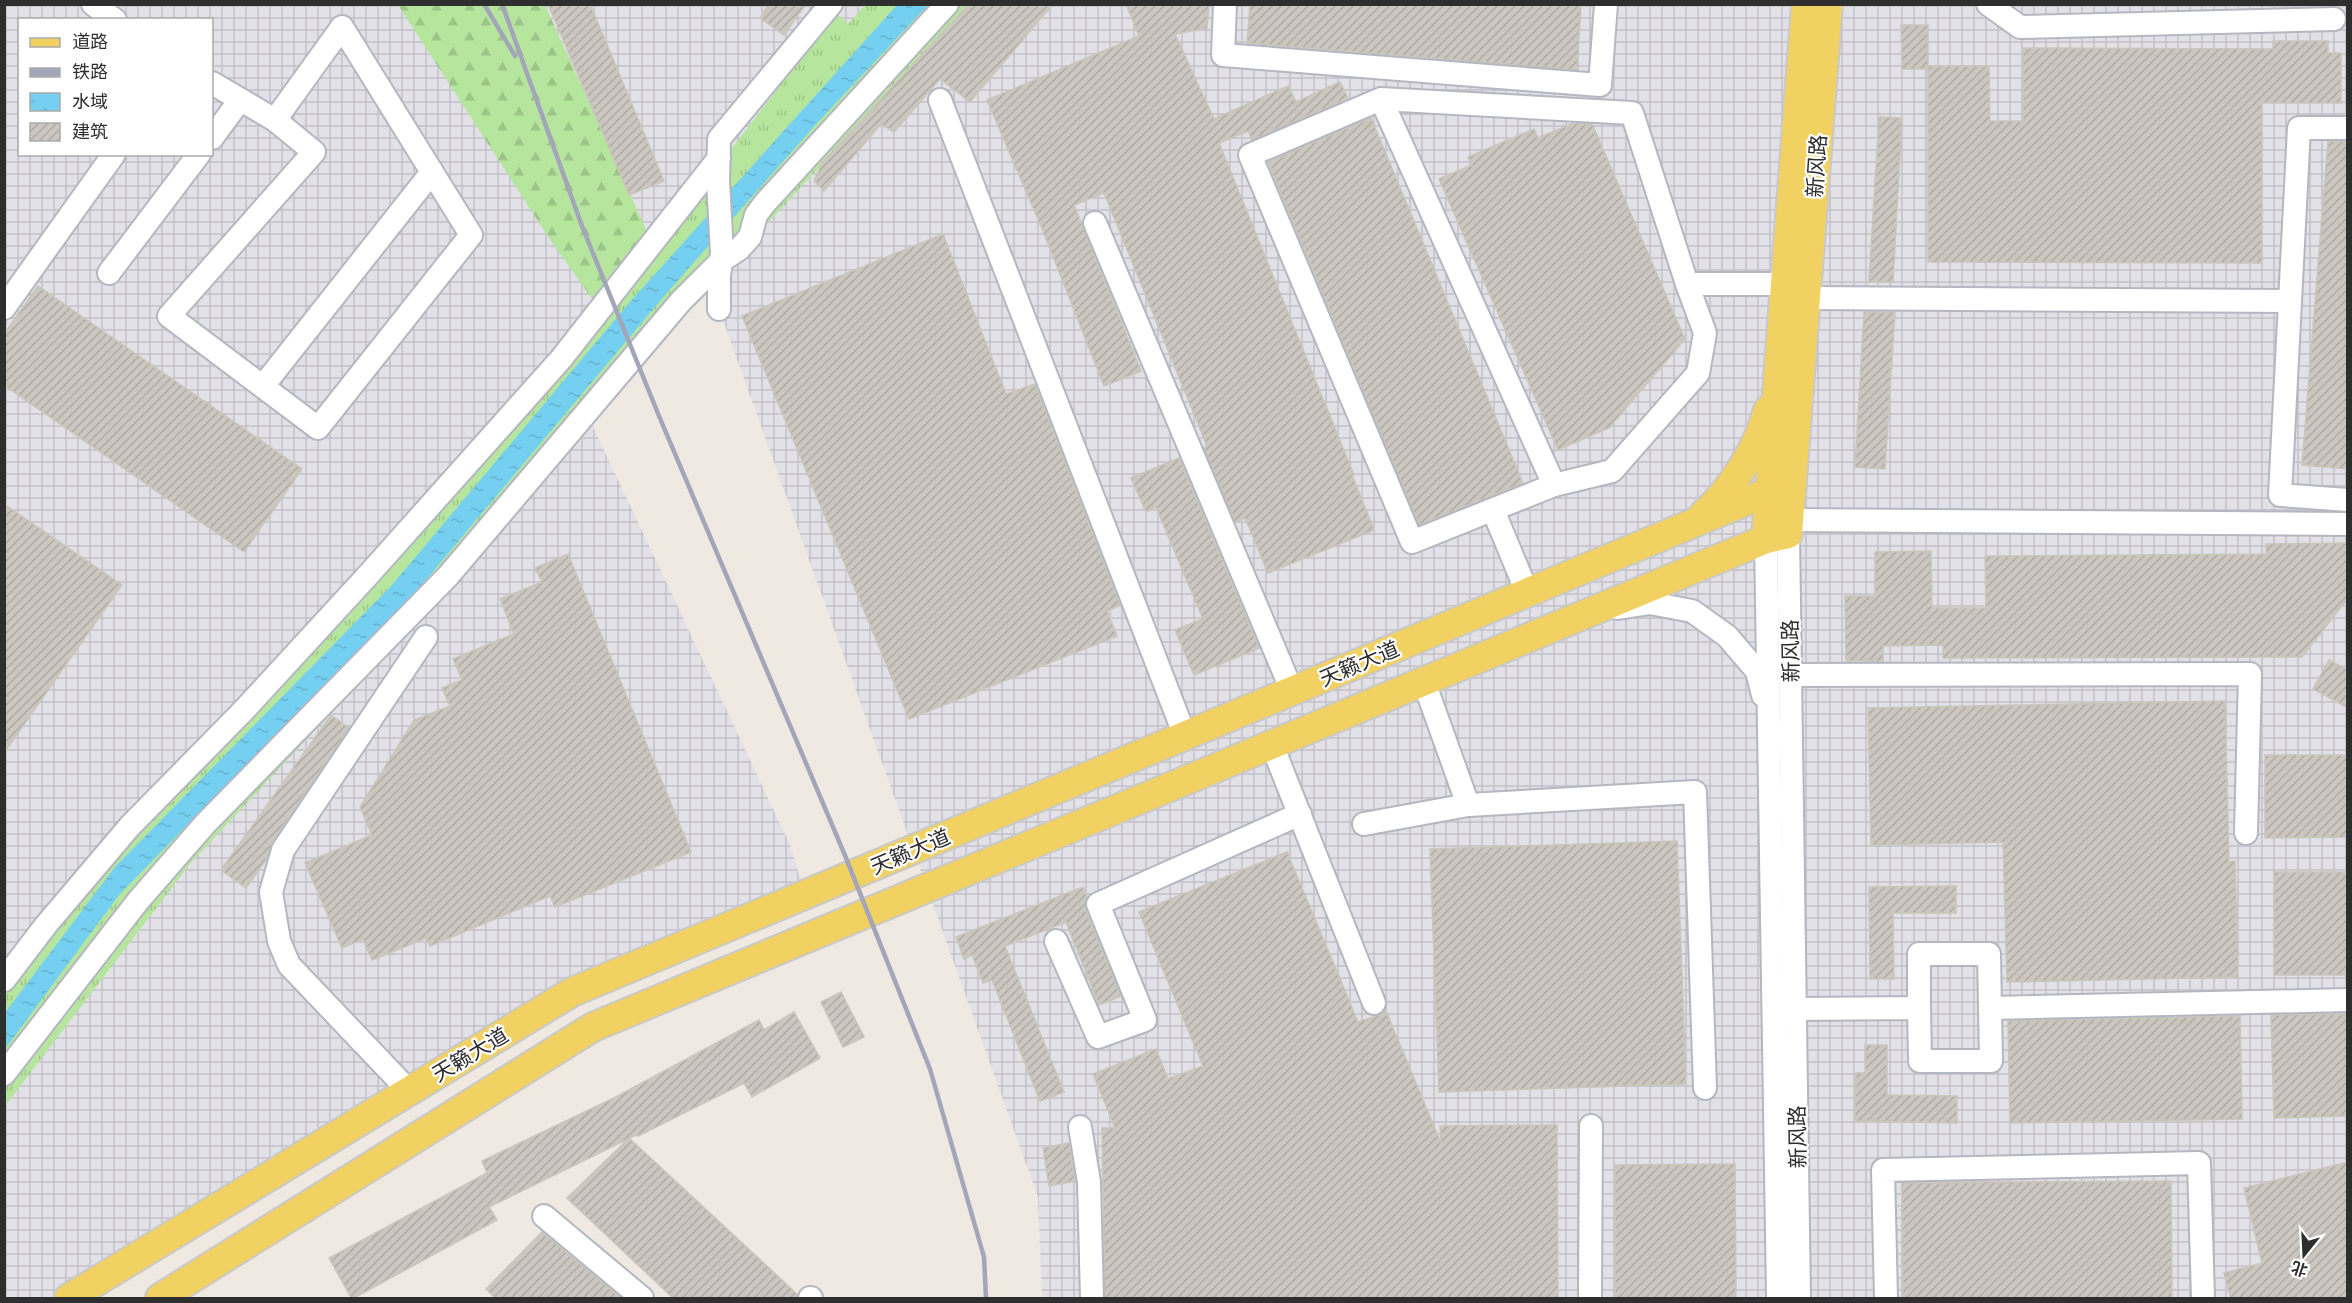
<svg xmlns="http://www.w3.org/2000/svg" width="2352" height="1303" viewBox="0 0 2352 1303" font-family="'Noto Sans','Noto Sans SC',sans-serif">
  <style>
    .industrial { fill: url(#industrial-grid); fill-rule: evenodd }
    .grass { fill: url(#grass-tufts) }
    .forest { fill: url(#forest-firs) }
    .water { fill: url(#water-ripples) }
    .building { fill: url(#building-hatch); stroke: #cbc5ba; stroke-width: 1.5 }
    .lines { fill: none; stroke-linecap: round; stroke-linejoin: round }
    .minor-casing { stroke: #b4b7c1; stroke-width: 26 }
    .major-casing { stroke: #c9c9c9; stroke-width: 32 }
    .minor { stroke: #fff; stroke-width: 22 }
    .major { stroke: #f2d163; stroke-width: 28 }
    .rail { stroke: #a3a6b8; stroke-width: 4.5 }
    .labels { text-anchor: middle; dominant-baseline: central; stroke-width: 4.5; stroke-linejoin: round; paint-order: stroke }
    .street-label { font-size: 21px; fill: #2e2e2e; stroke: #fff }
  </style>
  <defs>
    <pattern id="industrial-grid" width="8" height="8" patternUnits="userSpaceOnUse" patternTransform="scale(1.5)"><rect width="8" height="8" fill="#e3e1e8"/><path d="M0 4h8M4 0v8" fill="none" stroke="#c3c1c7"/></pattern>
    <pattern id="grass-tufts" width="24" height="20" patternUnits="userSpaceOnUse" patternTransform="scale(1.5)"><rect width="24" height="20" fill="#b6e59e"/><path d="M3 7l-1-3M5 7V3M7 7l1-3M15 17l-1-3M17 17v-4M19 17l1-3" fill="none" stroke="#9dc588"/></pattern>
    <pattern id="forest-firs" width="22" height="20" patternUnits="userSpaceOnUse" patternTransform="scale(1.5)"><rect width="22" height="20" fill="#b6e59e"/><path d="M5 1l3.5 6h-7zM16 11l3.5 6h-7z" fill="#9dc588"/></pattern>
    <pattern id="water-ripples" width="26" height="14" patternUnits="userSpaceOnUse" patternTransform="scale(1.5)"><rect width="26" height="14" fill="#75cff0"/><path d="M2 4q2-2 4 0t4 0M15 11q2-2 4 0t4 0" fill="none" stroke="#66b2ce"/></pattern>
    <pattern id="building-hatch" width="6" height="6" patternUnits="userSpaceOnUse" patternTransform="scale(1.5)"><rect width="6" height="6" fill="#cbc7bf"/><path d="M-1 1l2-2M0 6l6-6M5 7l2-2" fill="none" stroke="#afaba4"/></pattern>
  </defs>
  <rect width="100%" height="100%" fill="#efe9e1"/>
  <!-- industrial -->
  <path class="industrial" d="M 5,5 L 2347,5 L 2347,1298 L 1042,1298 L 1038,1197 L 719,309 L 719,276 L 561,359 L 790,845 L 805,895 L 572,992 L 69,1298 L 5,1298 ZM 20,20 L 212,20 L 212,154 L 20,154 Z"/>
  <!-- grass -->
  <polygon class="grass" points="865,5 969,5 719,276 425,613 190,864 5,1106 4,980 631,279 836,13 848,24"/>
  <!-- forest -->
  <polygon class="forest" points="398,5 545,5 652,243 600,310 551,241"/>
  <!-- water -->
  <polygon class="water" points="897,5 928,5 818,122 665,295 409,600 303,706 119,895 5,1049 4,1014 115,867 392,585 629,303"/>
  <!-- building -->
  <g class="building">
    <polygon points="548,4 590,4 664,181 629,195"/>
    <polygon points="769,4 806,4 784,35 760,18"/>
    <polygon points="969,4 1053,4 970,102 940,79 894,132 881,124 824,191 814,181 822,163"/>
    <polygon points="1126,4 1209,4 1207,28 1175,34 1214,119 1288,86 1296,102 1340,82 1348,98 1252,140 1248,131 1219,143 1354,475 1352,475 1374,530 1268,573 1245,518 1235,522 1204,448 1207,446 1104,193 1074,205 1141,371 1104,386 1043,231 987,100 1139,36"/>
    <polygon points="1250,4 1581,4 1577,70 1247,43"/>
    <polygon points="1901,25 1928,25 1928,66 1989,66 1990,121 2023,121 2023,48 2273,49 2273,41 2328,41 2328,53 2341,53 2341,103 2262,103 2262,263 1928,262 1928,69 1902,69"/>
    <polygon points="1879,117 1902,118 1893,282 1869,281"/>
    <polygon points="1371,118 1523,483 1419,525 1268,162"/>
    <polygon points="1573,123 1592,124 1685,339 1609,428 1558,450 1439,179 1472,165 1468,157 1534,129 1538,138"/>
    <polygon points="2328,141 2348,141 2348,469 2302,465"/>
    <polygon points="943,234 1006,394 1035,384 1120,605 1107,611 1117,636 909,719 742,316"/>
    <polygon points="38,286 302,469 244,552 4,385 4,334"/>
    <polygon points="1864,312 1895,312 1885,469 1855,467"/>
    <polygon points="1179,458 1259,648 1194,675 1175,630 1203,619 1156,507 1146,512 1131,478"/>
    <polygon points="4,504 122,585 4,753"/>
    <polygon points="2348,543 2348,598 2302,657 1943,658 1943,645 1883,646 1883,661 1846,661 1845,596 1875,596 1875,552 1931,551 1932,608 1986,608 1985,556 2266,554 2266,544"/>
    <polygon points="568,554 691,852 555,907 550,896 430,946 426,938 372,960 363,939 342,948 305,863 372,835 360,807 414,720 450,706 442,688 462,680 453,659 514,634 500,599 542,582 535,568"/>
    <polygon points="2329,660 2348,670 2348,708 2313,689"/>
    <polygon points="2225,701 2229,862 2235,861 2238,977 2007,982 2003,842 1871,845 1868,708"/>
    <polygon points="331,715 349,728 272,842 266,860 246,888 221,870"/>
    <polygon points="2265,755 2348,755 2348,837 2265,838"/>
    <polygon points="1677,841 1686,1084 1439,1092 1430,849"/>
    <polygon points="1287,852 1358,1022 1379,1015 1386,1011 1441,1143 1440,1126 1557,1125 1558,1299 1105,1299 1102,1128 1115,1128 1093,1074 1156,1049 1168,1079 1203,1066 1139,912"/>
    <rect x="2274" y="872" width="74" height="103"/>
    <polygon points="1956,886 1956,913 1893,913 1894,979 1870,979 1869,887"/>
    <polygon points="1083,887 1087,897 1085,909 1121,996 1099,1005 1066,922 1005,946 1064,1092 1040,1101 992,980 983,983 972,955 964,959 956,937"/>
    <polygon points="841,992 864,1037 843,1047 821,1002"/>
    <polygon points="794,1012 820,1058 752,1097 744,1083 638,1136 637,1135 629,1138 797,1294 797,1299 674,1299 567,1198 628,1139 489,1207 497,1220 352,1299 329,1258 487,1173 482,1161 614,1098 759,1020 764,1030"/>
    <polygon points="2348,1014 2348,1116 2274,1118 2271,1015"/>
    <polygon points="2240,1016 2242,1119 2010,1123 2008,1021"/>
    <polygon points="1865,1045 1887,1045 1887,1095 1957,1096 1957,1123 1855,1121 1856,1073 1865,1073"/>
    <polygon points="1069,1143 1075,1181 1049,1186 1043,1148"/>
    <polygon points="2348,1162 2348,1299 2231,1299 2224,1273 2262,1263 2244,1188"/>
    <polygon points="1735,1164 1736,1299 1615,1299 1615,1165"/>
    <polygon points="2171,1181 2172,1299 1903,1299 1902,1183"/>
    <polygon points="542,1232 622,1299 496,1299 486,1289"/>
  </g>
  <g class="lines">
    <defs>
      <g id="minor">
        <polyline points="93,4 115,20"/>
        <polyline points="1225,4 1223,55 1600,85 1606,4"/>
        <polyline points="1988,4 2020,27 2334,19"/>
        <polyline points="212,83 275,120 314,152 169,316 318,428 471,235 342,27 275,120"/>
        <polyline points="1381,99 1554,485 1412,542 1250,155 1381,99 1632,113 1687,284 1786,284"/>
        <polyline points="940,100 1185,736"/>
        <polyline points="2348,128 2299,128 2280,495 2348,500"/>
        <polyline points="212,138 240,100"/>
        <polyline points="1095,223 1292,691"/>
        <polyline points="109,273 199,154"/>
        <polyline points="1806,298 2289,301"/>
        <polyline points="4,308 114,154"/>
        <polyline points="719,309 719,276 722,253 718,181 719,139 831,4"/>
        <polyline points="263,386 432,172"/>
        <polyline points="1554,485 1612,471 1698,373 1705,333 1687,284"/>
        <polyline points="1493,510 1527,592"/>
        <polyline points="1789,520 2348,524"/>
        <polyline points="1788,534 1799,1298"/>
        <polyline points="1766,539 1778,1298"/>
        <polyline points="1618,608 1650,603 1692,611 1727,636 1757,671 1763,695"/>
        <polyline points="1790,675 2250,674 2246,833"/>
        <polyline points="1272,745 1374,1003"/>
        <polyline points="1468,805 1695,792 1705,1088"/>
        <polyline points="1364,824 1468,805 1424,682"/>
        <polyline points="1056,941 1098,1037 1145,1020 1098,904 1300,814"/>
        <polyline points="4,980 46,925 130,826 244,710 370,573 561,359 719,158"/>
        <polyline points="1990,1008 2348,1000"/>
        <polyline points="1795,1009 1919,1008 1920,1061 1991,1061 1989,954 1919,954 1919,1008"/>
        <polyline points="4,1074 138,901 205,824 448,576 681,301 721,261 739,249 750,237 756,215 765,203 947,4"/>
        <polyline points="409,1091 289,965 279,941 271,892 283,850 426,637"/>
        <polyline points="1080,1127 1089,1182 1092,1298"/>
        <polyline points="544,1216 642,1298"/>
        <polyline points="810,1298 811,1298"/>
        <polyline points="1590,1298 1591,1126"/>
        <polyline points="1886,1298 1883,1170 2199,1163 2203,1298"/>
      </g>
      <g id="major">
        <path d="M 1703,515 C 1732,489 1758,448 1768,410"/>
        <polyline points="1766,539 1806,4"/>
        <polyline points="69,1298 572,992 1792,482"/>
        <polyline points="160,1298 593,1027 1766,539 1788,534 1828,4"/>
      </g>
    </defs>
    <!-- minor casing -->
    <use href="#minor" class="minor-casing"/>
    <!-- major casing -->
    <use href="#major" class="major-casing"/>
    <!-- minor -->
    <use href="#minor" class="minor"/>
    <!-- major -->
    <use href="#major" class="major"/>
    <!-- rail -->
    <g class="rail">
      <polyline points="484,4 515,56"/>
      <polyline points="502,4 582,226 659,416 844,853 930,1069 984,1257 986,1298"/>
    </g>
  </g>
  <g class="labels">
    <!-- street labels -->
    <g class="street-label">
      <text transform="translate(1816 166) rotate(-86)">新风路</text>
      <text transform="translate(1790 651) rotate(-91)">新风路</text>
      <text transform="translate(1359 663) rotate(-23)">天籁大道</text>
      <text transform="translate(910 851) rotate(-23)">天籁大道</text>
      <text transform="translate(470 1054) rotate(-31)">天籁大道</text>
      <text transform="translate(1797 1137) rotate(-91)">新风路</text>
    </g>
  </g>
  <!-- border -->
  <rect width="2352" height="1303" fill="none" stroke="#2e2e2e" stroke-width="12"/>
  <!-- legend -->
  <rect x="18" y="18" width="195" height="138" fill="#ffffff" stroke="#ababab" stroke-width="1.5"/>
  <rect x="30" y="38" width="30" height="9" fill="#f2d163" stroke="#ababab" stroke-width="1.5"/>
  <text x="72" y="48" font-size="18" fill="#2e2e2e">道路</text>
  <rect x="30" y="68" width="30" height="9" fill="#a3a6b8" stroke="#ababab" stroke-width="1.5"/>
  <text x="72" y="78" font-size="18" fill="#2e2e2e">铁路</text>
  <rect x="30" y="93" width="30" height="18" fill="url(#water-ripples)" stroke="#ababab" stroke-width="1.5"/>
  <text x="72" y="108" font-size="18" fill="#2e2e2e">水域</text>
  <rect x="30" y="123" width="30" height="18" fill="url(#building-hatch)" stroke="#ababab" stroke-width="1.5"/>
  <text x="72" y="138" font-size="18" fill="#2e2e2e">建筑</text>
  <!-- north arrow -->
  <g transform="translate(2304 1255) rotate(198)" stroke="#ffffff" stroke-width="4.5" paint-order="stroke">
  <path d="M0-4.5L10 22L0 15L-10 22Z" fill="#2e2e2e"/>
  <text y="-9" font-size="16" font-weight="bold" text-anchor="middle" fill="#2e2e2e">北</text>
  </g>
</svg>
